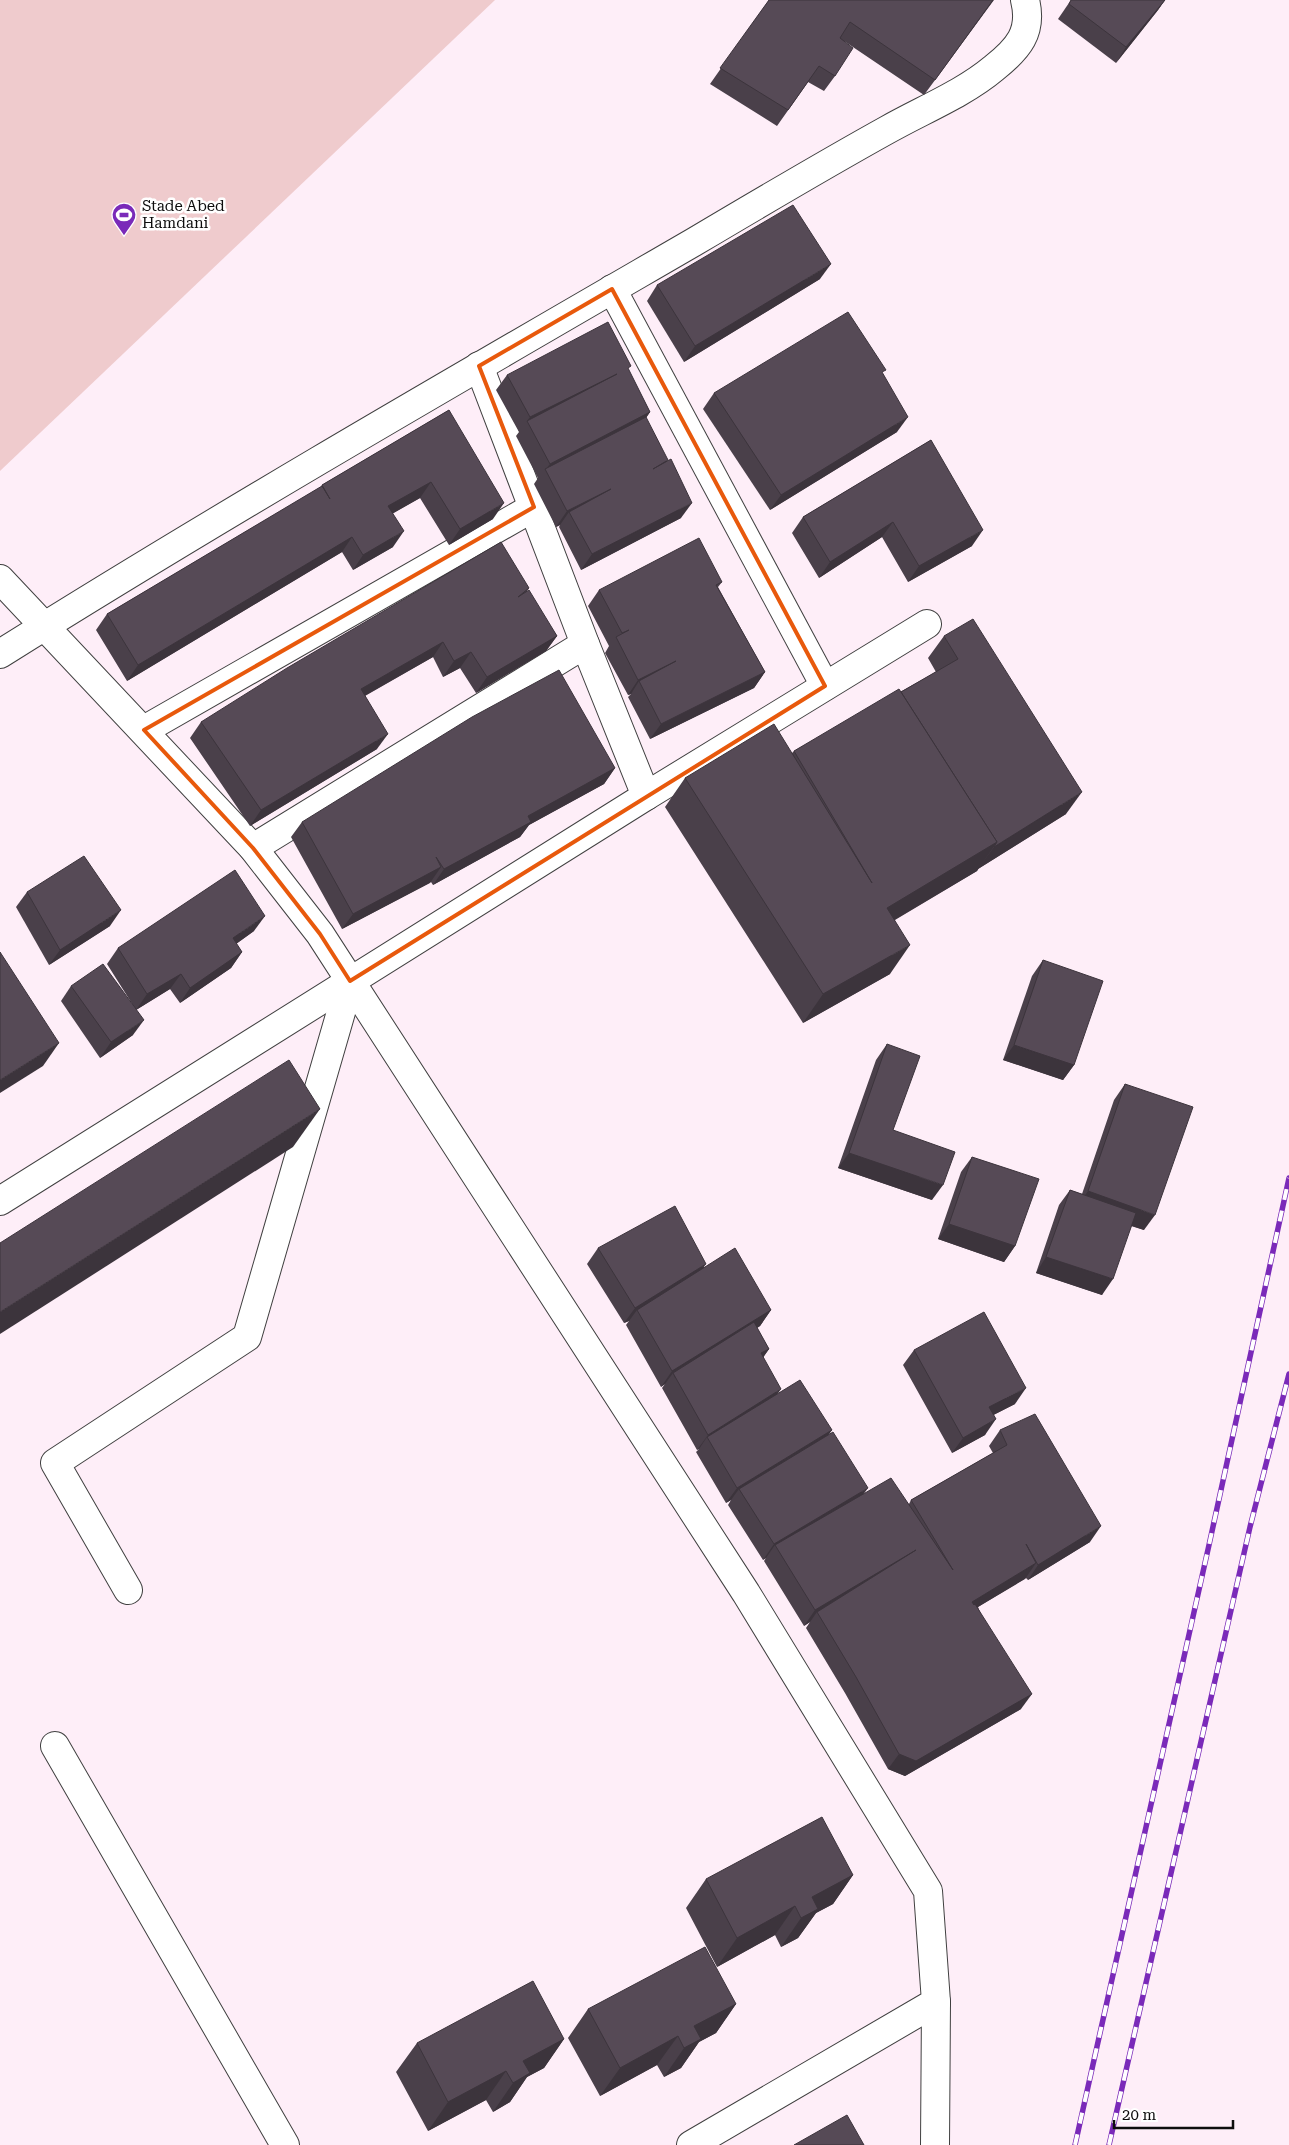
<svg xmlns="http://www.w3.org/2000/svg" width="1289" height="2145" viewBox="0 0 1289 2145" font-family="'Roboto Serif',serif">
  <style>
    .pitch { fill: #efcbcd }
    .lines { fill: none; stroke-linecap: round; stroke-linejoin: round }
    .minor-casing { stroke: #404040; stroke-width: 30 }
    .minor { stroke: #fff; stroke-width: 28 }
    .rail-casing { stroke: #7a2ab9; stroke-width: 5.5 }
    .rail { stroke: #fff; stroke-width: 4; stroke-dasharray: 11; stroke-linecap: butt }
    .wall { fill: #4a404a }
    .shaded-wall { fill: #3c343c }
    .building { fill: #564a56; stroke: #3c343c }
    .marked { fill: none; stroke: #e8590c; stroke-width: 4; stroke-linejoin: round }
    .labels { text-anchor: middle; dominant-baseline: central; stroke-width: 5; stroke-linejoin: round; paint-order: stroke }
    .poi-label { font-size: 15px; fill: #0d0d0d; stroke: #fff; text-anchor: start }
  </style>
  <rect width="100%" height="100%" fill="#feeef8"/>
  <!-- pitch -->
  <polygon class="pitch" points="0,0 495,0 0,471"/>
  <g class="lines">
    <defs>
      <g id="minor">
        <polyline points="612,289 825,686"/>
        <polyline points="0,579 253,848 320,934 746,1593 928,1891 936,2002 691,2145"/>
        <path d="M 0,654 C 228,511 461,377 694,242 C 758,204 822,166 887,130 C 922,110 963,94 994,68 C 1018,49 1033,32 1025,0"/>
        <polyline points="144,730 534,507"/>
        <polyline points="646,796 927,624"/>
        <polyline points="253,848 585,644"/>
        <polyline points="0,1201 646,796 585,644 479,366"/>
        <polyline points="128,1590 55,1463 247,1337 350,981"/>
        <polyline points="55,1746 285,2145"/>
        <polyline points="935,2145 936,2002"/>
      </g>
    </defs>
    <!-- minor casing -->
    <use href="#minor" class="minor-casing"/>
    <!-- minor -->
    <use href="#minor" class="minor"/>
    <defs>
      <g id="rail">
        <polyline points="1075,2145 1209,1545 1289,1178"/>
        <polyline points="1109,2145 1250,1527 1289,1374"/>
      </g>
    </defs>
    <!-- rail casing -->
    <use href="#rail" class="rail-casing"/>
    <!-- rail -->
    <use href="#rail" class="rail"/>
  </g>
  <!-- wall -->
  <g class="wall">
    <polygon points="769,0 994,0 924,95 844,41 835,76 824,91 808,82 777,126 710,84"/>
    <polygon points="1071,0 1165,0 1158,10 1116,63 1058,19"/>
    <polygon points="820,279 684,362 647,301 657,285"/>
    <polygon points="628,369 650,412 646,418 666,462 681,518 581,570 559,527 560,525 556,527 534,484 538,478 516,436 519,432 496,390 507,375"/>
    <polygon points="883,374 897,432 770,510 703,409 714,393"/>
    <polygon points="449,410 493,519 449,545 420,498 393,513 393,547 353,570 342,552 127,681 96,630 107,614 321,487 322,485"/>
    <polygon points="931,440 972,546 908,582 882,537 819,578 792,533 803,517"/>
    <polygon points="722,582 718,587 765,672 754,688 650,739 628,697 631,694 628,695 605,653 609,646 588,606 599,590"/>
    <polygon points="529,588 527,591 557,636 546,651 476,693 460,668 443,677 433,657 365,696 377,749 250,826 190,738 201,722"/>
    <polygon points="944,636 1066,814 978,869 977,871 895,920 890,974 803,1023 665,807 685,778 792,753 794,751 936,672 928,658"/>
    <polygon points="615,768 604,784 529,825 520,837 433,885 431,882 342,929 291,837 302,822"/>
    <polygon points="27,892 110,926 49,965 16,907"/>
    <polygon points="254,931 236,944 242,952 231,968 180,1003 170,989 136,1010 107,964 118,948"/>
    <polygon points="1043,960 1074,1065 1063,1080 1003,1060 1032,976"/>
    <polygon points="71,986 133,1035 100,1058 61,1001"/>
    <polygon points="887,1044 893,1130 932,1200 838,1168 876,1060"/>
    <polygon points="1125,1084 1144,1230 1131,1226 1102,1295 1036,1273 1059,1205 1070,1190 1082,1194 1114,1100"/>
    <polygon points="972,1157 1015,1246 1004,1262 938,1239 961,1172"/>
    <polygon points="598,1248 704,1267 771,1310 760,1326 757,1328 769,1349 763,1357 777,1395 832,1430 828,1435 863,1494 909,1504 911,1500 993,1453 989,1446 1000,1430 1090,1542 1028,1580 1026,1578 978,1607 1021,1709 905,1776 888,1769 845,1693 806,1628 810,1622 804,1626 764,1561 766,1558 763,1560 728,1505 731,1500 726,1503 696,1452 699,1449 697,1450 662,1388 665,1384 661,1387 626,1325 629,1321 624,1323 587,1264"/>
    <polygon points="914,1350 1015,1404 993,1415 985,1435 952,1453 903,1365"/>
    <polygon points="853,1875 833,1904 816,1913 798,1938 781,1947 775,1935 717,1967 686,1908 706,1879"/>
    <polygon points="736,2004 716,2033 699,2042 681,2068 664,2077 657,2065 600,2096 568,2038 588,2009"/>
    <polygon points="564,2039 544,2068 527,2077 510,2102 493,2112 486,2100 428,2131 396,2072 417,2043"/>
  </g>
  <!-- shaded-wall -->
  <g class="shaded-wall">
    <polygon points="1165,0 1158,10 1116,63 1126,47"/>
    <polygon points="831,264 820,279 684,362 695,346"/>
    <polygon points="617,374 527,421 530,417"/>
    <polygon points="650,412 639,428 545,470 550,464"/>
    <polygon points="908,417 897,432 770,510 781,495"/>
    <polygon points="431,482 420,498 378,522 388,506"/>
    <polygon points="611,489 569,512 560,525 556,527 567,511"/>
    <polygon points="504,503 493,519 449,545 460,529"/>
    <polygon points="692,503 681,518 581,570 592,554"/>
    <polygon points="893,522 882,537 819,578 830,562"/>
    <polygon points="983,530 972,546 908,582 919,566"/>
    <polygon points="404,531 393,547 353,570 363,555"/>
    <polygon points="352,537 342,552 127,681 138,665"/>
    <polygon points="557,636 546,651 476,693 487,677"/>
    <polygon points="443,642 433,657 350,704 361,689"/>
    <polygon points="471,652 460,668 443,677 454,661"/>
    <polygon points="676,661 639,681 631,694 628,695 638,680"/>
    <polygon points="765,672 754,688 650,739 661,724"/>
    <polygon points="388,734 377,749 250,826 261,810"/>
    <polygon points="615,768 604,784 529,825 520,837 433,885 444,869 528,816"/>
    <polygon points="1082,792 1066,814 978,869 994,847"/>
    <polygon points="997,842 977,871 867,936 887,908"/>
    <polygon points="441,867 430,883 342,929 353,914"/>
    <polygon points="121,910 110,926 49,965 60,950"/>
    <polygon points="265,916 254,931 222,954 233,938"/>
    <polygon points="910,945 890,974 803,1023 823,994"/>
    <polygon points="242,952 231,968 180,1003 190,988"/>
    <polygon points="181,974 170,989 136,1010 147,994"/>
    <polygon points="144,1020 133,1035 100,1058 111,1042"/>
    <polygon points="59,1043 43,1066 0,1093 0,1080"/>
    <polygon points="1014,1045 1074,1065 1063,1080 1003,1060"/>
    <polygon points="320,1109 293,1147 0,1334 0,1312"/>
    <polygon points="849,1153 943,1185 932,1200 838,1168"/>
    <polygon points="1088,1191 1155,1215 1144,1230 1077,1207"/>
    <polygon points="949,1224 1015,1246 1004,1262 938,1239"/>
    <polygon points="1046,1257 1113,1279 1102,1295 1036,1273"/>
    <polygon points="706,1264 695,1279 637,1310 629,1321 624,1323 635,1308"/>
    <polygon points="771,1310 760,1326 675,1378 673,1373 665,1384 661,1387 672,1371"/>
    <polygon points="769,1349 758,1365 761,1353"/>
    <polygon points="1026,1388 1015,1404 978,1423 989,1407"/>
    <polygon points="781,1389 770,1405 707,1437 699,1449 697,1450 708,1435"/>
    <polygon points="996,1419 985,1435 952,1453 963,1438"/>
    <polygon points="832,1430 821,1446 739,1489 731,1500 726,1503 737,1488"/>
    <polygon points="868,1488 857,1503 775,1545 766,1558 763,1560 774,1544"/>
    <polygon points="1101,1526 1090,1542 1028,1580 1038,1565"/>
    <polygon points="916,1550 817,1612 810,1622 804,1626 815,1610"/>
    <polygon points="1036,1563 1025,1579 961,1617 972,1602"/>
    <polygon points="1032,1694 1021,1709 905,1776 888,1769 899,1754"/>
    <polygon points="853,1875 833,1904 816,1913 798,1938 781,1947 801,1918 812,1897"/>
    <polygon points="795,1906 775,1935 717,1967 737,1938"/>
    <polygon points="736,2004 716,2033 699,2042 681,2068 664,2077 684,2048 694,2026"/>
    <polygon points="678,2036 657,2065 600,2096 620,2068"/>
    <polygon points="564,2039 544,2068 527,2077 510,2102 493,2112 513,2083 523,2061"/>
    <polygon points="506,2071 486,2100 428,2131 448,2102"/>
  </g>
  <!-- building -->
  <g class="building">
    <polygon points="769,0 993,0 935,80 850,22 840,38 853,48 835,76 819,66 788,110 720,68"/>
    <polygon points="1071,0 1165,0 1126,47 1069,4"/>
    <polygon points="793,205 831,264 695,346 657,285"/>
    <polygon points="848,312 886,370 882,372 908,417 781,495 714,393"/>
    <polygon points="608,322 631,366 628,368 650,412 550,464 527,421 617,374 530,417 507,375"/>
    <polygon points="449,410 504,503 460,529 431,482 388,506 404,531 363,555 352,537 138,665 107,614 322,486 330,499 322,485"/>
    <polygon points="646,417 668,460 653,469 671,459 692,503 592,554 569,512 611,489 567,511 545,469"/>
    <polygon points="931,440 983,530 919,566 893,522 830,562 803,517"/>
    <polygon points="699,538 722,582 716,585 765,672 661,724 639,681 676,661 638,680 616,637 629,630 622,633 599,590"/>
    <polygon points="501,542 529,588 518,597 529,590 557,636 487,677 471,652 454,661 443,642 361,689 388,734 261,810 201,722 287,668"/>
    <polygon points="973,619 1082,792 994,847 997,842 901,692 958,659 944,636"/>
    <polygon points="559,670 615,768 528,816 531,822 444,869 436,857 441,867 353,914 302,822 472,717"/>
    <polygon points="899,689 997,842 887,908 910,945 823,994 685,778 774,724 872,883 794,751"/>
    <polygon points="84,856 121,910 60,950 27,892"/>
    <polygon points="235,870 265,916 233,938 242,952 190,988 181,974 147,994 118,948"/>
    <polygon points="0,952 59,1043 0,1080"/>
    <polygon points="1043,960 1103,981 1074,1065 1014,1045"/>
    <polygon points="103,964 144,1020 111,1042 71,986"/>
    <polygon points="887,1044 920,1056 893,1130 955,1152 943,1185 849,1153"/>
    <polygon points="289,1060 320,1109 0,1312 0,1243"/>
    <polygon points="1125,1084 1193,1107 1155,1215 1088,1191"/>
    <polygon points="972,1157 1039,1179 1015,1246 949,1224"/>
    <polygon points="1070,1190 1136,1213 1113,1279 1046,1257"/>
    <polygon points="675,1206 706,1264 635,1308 598,1248"/>
    <polygon points="735,1248 771,1310 672,1371 637,1310"/>
    <polygon points="984,1312 1026,1388 989,1407 996,1419 963,1438 914,1350"/>
    <polygon points="754,1322 769,1349 761,1353 781,1389 708,1435 673,1373"/>
    <polygon points="800,1380 832,1430 737,1488 707,1437"/>
    <polygon points="1035,1414 1101,1526 1038,1565 1026,1544 1036,1563 972,1602 974,1605 975,1604 1032,1694 916,1761 899,1754 856,1677 817,1612 916,1550 815,1610 775,1545 891,1478 953,1570 911,1500 1007,1445 1000,1430"/>
    <polygon points="833,1432 868,1488 774,1544 739,1489"/>
    <polygon points="822,1817 853,1875 812,1897 818,1909 801,1918 795,1906 737,1938 706,1879"/>
    <polygon points="705,1947 736,2004 694,2026 701,2039 684,2048 678,2036 620,2068 588,2009"/>
    <polygon points="533,1981 564,2039 523,2061 530,2073 513,2083 506,2071 448,2102 417,2043"/>
    <polygon points="847,2115 864,2145 794,2145"/>
  </g>
  <!-- marked area -->
  <path class="marked" d="M 612,289 L 825,686 L 350,981 L 320,934 L 253,848 L 144,730 L 534,507 L 479,366 Z"/>
  <!-- icons -->
  <defs>
    <symbol id="stadium-pin" viewBox="-11 -11 22 30"><path d="M0 17L-7.5 6A9.5 9.5 0 1 1 7.5 6Z" fill="#7a2ab9" stroke="#fff"/><path d="M0-5a6.5 5 0 1 0 0 10a6.5 5 0 1 0 0-10ZM-3.5-1.8h7v3.6h-7Z" fill="#fff"/></symbol>
  </defs>
  <g fill-rule="evenodd">
    <use href="#stadium-pin" x="110" y="201" width="28" height="38"/>
  </g>
  <g class="labels">
    <!-- poi labels -->
    <g class="poi-label">
      <text x="142" y="206">Stade Abed<tspan x="142" dy="17">Hamdani</tspan></text>
    </g>
  </g>
  <!-- scale -->
  <path d="M1114 2120v8h119v-8" fill="none" stroke="#0d0d0d" stroke-width="2.5"/>
  <text x="1122" y="2120" font-size="15" fill="#0d0d0d" stroke="#ffffff" stroke-width="4" paint-order="stroke">20 m</text>
</svg>
